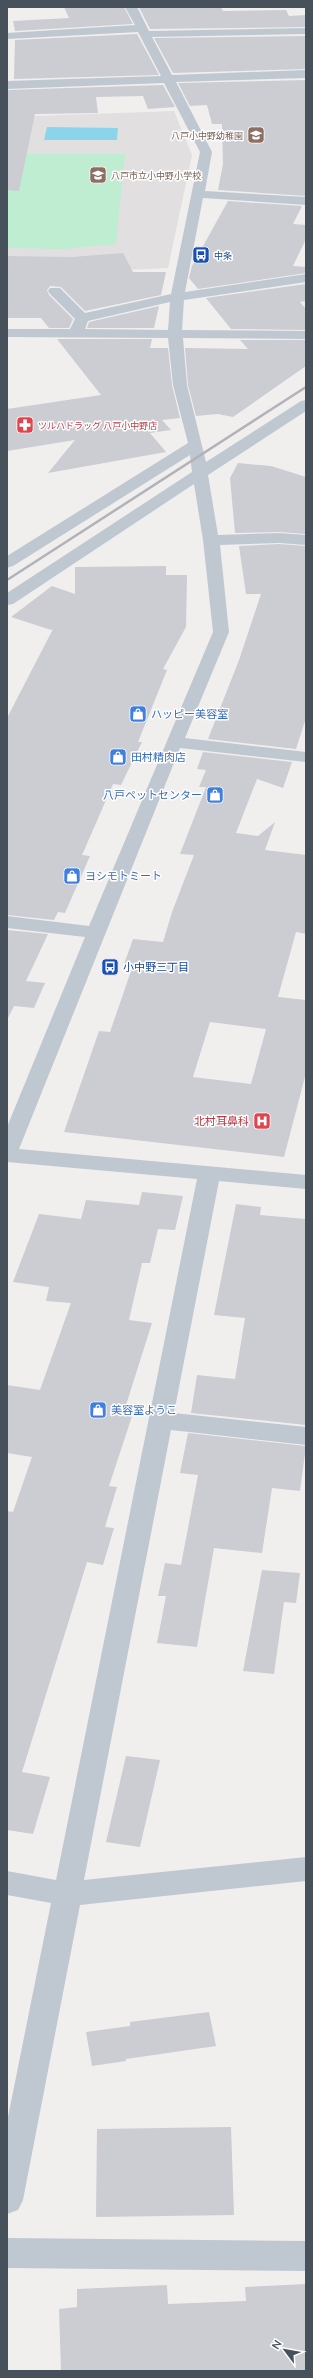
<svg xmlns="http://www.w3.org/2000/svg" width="313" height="2378" viewBox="0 0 313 2378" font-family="Mulish,'Noto Sans JP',sans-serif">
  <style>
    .education { fill: #e2dfe0 }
    .green { fill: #beedd1 }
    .water { fill: #8cd4e9 }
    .building { fill: #cbcdd3; fill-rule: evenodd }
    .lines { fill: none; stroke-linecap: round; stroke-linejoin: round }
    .minor { fill: #bfc8d0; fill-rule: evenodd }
    .rail { stroke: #b1b3b8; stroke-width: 2.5 }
    .labels { text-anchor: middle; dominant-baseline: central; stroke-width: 3; stroke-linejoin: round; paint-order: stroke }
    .far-education-label { font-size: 9px; fill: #785e54; stroke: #fff; text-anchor: end }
    .far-transit-label { font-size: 9px; fill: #164399; stroke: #fff; text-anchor: start }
    .far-health-label { font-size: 9px; fill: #be3a42; stroke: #fff; text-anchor: start }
    .shop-label { font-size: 11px; fill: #366cbe; stroke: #fff; text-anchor: start }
    .transit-label { font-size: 11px; fill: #164399; stroke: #fff; text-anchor: start }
    .health-label { font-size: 11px; fill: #be3a42; stroke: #fff; text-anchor: end }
  </style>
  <rect width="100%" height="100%" fill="#f1eeee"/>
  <!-- education -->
  <polygon class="education" points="174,111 192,155 168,268 7,275 7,117"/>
  <!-- green -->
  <polygon class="green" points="7,154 125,154 116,244 63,249 7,248"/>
  <!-- water -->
  <polygon class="water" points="47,127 118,128 117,140 44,140"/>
  <!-- building -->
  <g class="building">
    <polygon points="64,7 124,7 133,24 15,31 13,21 69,18"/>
    <polygon points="139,7 221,7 223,11 286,10 289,16 306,15 306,27 150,29"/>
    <polygon points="137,34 159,75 14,79 15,40"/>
    <polygon points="306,36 306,69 173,73 154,38"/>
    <polygon points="306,80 306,196 218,190 223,164 222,124 212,124 207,105 190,106 178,83"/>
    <polygon points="163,85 175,107 148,109 143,96 96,97 98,113 35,114 19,191 7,190 7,90"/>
    <polygon points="228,201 302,206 293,224 306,225 306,239 293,266 306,267 306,273 198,289 189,278 192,266"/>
    <polygon points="123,253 133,272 166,272 161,295 85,311 61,287 50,286 47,290 49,295 73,319 69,328 49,328 41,318 7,318 7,256 72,257"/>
    <polygon points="306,284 306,301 300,302 306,309 306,330 231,329 206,298"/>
    <polygon points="159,306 154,328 87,328 89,322"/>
    <polygon points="57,339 152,339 150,348 168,348 172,385 180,418 162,420 171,430 150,433 166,452 48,473 75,440 7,451 7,409 101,395"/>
    <polygon points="240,340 306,340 306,366 233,417 218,414 196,416 188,385 185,348 248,349"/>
    <polygon points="238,463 271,466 306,477 306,534 279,532 235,533 230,478"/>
    <polygon points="279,544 306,546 306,718 296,749 208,739 239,660 261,594 246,594 239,546"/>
    <polygon points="166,566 166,575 187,575 186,627 163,669 167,670 138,742 142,742 121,785 113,784 86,846 82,855 90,856 65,913 58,912 54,920 7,915 7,718 53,629 51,630 11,617 52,586 75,594 75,567"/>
    <path d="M 203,752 L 292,762 L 283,788 L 257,779 L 236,833 L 258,836 L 275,822 L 265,850 L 306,855 L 306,934 L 296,932 L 278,997 L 306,1000 L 306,1073 L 284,1157 L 64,1132 L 99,1031 L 110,1032 L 132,968 L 123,967 L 133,939 L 163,942 L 172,912 L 194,855 L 180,854 L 206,787 L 199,787 L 206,770 L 197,769 ZM 210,1022 L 266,1029 L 251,1084 L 193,1077 Z"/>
    <polygon points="7,930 48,934 26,981 45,983 34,1008 14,1006 7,1020"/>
    <polygon points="142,1192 183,1196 175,1230 158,1229 150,1263 142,1263 129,1320 152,1323 126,1405 135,1407 109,1486 117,1487 105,1527 114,1528 103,1565 87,1562 22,1772 50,1777 33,1834 7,1830 7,1511 13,1512 32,1457 7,1453 7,1385 40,1390 71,1303 46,1301 49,1287 13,1282 39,1214 81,1219 86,1200 139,1205"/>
    <polygon points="236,1204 261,1207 260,1215 306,1219 306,1425 191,1413 197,1375 235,1379 245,1318 214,1315"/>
    <polygon points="188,1433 306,1446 300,1491 272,1488 262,1553 214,1548 197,1647 157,1643 166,1596 158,1596 165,1563 181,1565 198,1475 180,1473"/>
    <polygon points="262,1570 300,1573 296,1603 284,1602 274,1674 243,1671"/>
    <polygon points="126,1756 160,1760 140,1847 106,1842"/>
    <polygon points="209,2012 216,2046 126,2059 126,2061 92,2066 86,2032 130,2026 130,2022"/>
    <polygon points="231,2127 234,2215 96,2217 97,2129"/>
    <polygon points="306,2284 306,2371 61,2371 59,2309 77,2307 77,2289 167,2285 168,2304 246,2301 245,2287"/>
  </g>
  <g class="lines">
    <!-- minor -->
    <g class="minor">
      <path d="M 125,7 L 137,7 L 149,31 L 306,28 L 306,34 L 152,37 L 172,75 L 306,70 L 306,78 L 176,82 L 212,152 L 205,191 L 306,197 L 306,205 L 203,198 L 185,292 L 306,274 L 306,282 L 184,300 L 182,330 L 306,331 L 306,339 L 183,338 L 187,385 L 206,462 L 301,401 L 306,400 L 306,411 L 208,475 L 218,535 L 279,533 L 306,535 L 306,545 L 279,543 L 220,545 L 229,632 L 185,738 L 306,752 L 306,762 L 180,748 L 19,1149 L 306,1175 L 306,1189 L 219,1181 L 174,1413 L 306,1427 L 306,1445 L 171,1430 L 84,1880 L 306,1857 L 306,1881 L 80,1905 L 23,2200 L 18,2210 L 7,2214 L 7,2122 L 51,1903 L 7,1895 L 7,1871 L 56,1880 L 197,1179 L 7,1162 L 7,1127 L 85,937 L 7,928 L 7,916 L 89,926 L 213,632 L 203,540 L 194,484 L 13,604 L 7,605 L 7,593 L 192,472 L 190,455 L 13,566 L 7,568 L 7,556 L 188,443 L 173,385 L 168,338 L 7,337 L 7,329 L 70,329 L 75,319 L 50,294 L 48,291 L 50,288 L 60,288 L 85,313 L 171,294 L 200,152 L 164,83 L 7,89 L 7,81 L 161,76 L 138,32 L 7,39 L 7,33 L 135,25 ZM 170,302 L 168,330 L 85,329 L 88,321 Z"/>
      <polygon points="7,2238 306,2241 306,2271 7,2268"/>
    </g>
    <!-- rail -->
    <polyline class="rail" points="7,580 306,387"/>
  </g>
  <!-- icons -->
  <defs>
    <symbol id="school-square" viewBox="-11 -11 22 22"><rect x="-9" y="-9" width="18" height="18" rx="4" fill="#8d6e63" stroke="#fff"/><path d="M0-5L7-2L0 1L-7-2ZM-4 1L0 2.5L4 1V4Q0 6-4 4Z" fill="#fff"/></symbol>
    <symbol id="bus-square" viewBox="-11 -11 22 22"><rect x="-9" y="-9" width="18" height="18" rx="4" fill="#1a4fb4" stroke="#fff"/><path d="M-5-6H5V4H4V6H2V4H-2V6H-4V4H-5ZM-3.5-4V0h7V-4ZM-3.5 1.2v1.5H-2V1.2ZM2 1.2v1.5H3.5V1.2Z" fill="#fff"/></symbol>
    <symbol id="pharmacy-square" viewBox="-11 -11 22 22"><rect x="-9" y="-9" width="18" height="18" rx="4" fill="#e0444e" stroke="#fff"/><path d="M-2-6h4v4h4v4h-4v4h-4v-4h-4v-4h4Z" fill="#fff"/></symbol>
    <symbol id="shop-square" viewBox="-11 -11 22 22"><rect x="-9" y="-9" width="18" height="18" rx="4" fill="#3f7fe0" stroke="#fff"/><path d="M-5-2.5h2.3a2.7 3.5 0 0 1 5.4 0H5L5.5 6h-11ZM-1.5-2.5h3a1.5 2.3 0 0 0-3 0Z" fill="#fff"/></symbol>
    <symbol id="hospital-square" viewBox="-11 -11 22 22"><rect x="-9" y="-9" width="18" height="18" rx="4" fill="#e0444e" stroke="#fff"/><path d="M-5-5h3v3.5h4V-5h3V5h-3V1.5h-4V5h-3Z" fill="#fff"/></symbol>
  </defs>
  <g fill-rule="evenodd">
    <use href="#school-square" x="246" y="125" width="20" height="20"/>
    <use href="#school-square" x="88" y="165" width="20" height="20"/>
    <use href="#bus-square" x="191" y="245" width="20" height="20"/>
    <use href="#pharmacy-square" x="15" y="415" width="20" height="20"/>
    <use href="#shop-square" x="128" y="704" width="20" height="20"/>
    <use href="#shop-square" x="108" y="747" width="20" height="20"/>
    <use href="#shop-square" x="205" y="785" width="20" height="20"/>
    <use href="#shop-square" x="62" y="866" width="20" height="20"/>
    <use href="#bus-square" x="100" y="957" width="20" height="20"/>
    <use href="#hospital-square" x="252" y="1111" width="20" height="20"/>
    <use href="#shop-square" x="88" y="1400" width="20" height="20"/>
  </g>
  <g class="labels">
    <!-- far-education labels -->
    <g class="far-education-label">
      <text x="243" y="135">八戸小中野幼稚園</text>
      <text x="111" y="175" text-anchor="start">八戸市立小中野小学校</text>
    </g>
    <!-- far-transit labels -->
    <g class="far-transit-label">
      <text x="214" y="255">中条</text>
    </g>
    <!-- far-health labels -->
    <g class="far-health-label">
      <text x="38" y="425">ツルハドラッグ 八戸小中野店</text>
    </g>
    <!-- shop labels -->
    <g class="shop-label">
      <text x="151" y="714">ハッピー美容室</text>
      <text x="131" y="757">田村精肉店</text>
      <text x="202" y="795" text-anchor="end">八戸ペットセンター</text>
      <text x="85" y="876">ヨシモトミート</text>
      <text x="111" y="1410">美容室ようこ</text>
    </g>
    <!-- transit labels -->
    <g class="transit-label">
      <text x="123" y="967">小中野三丁目</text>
    </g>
    <!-- health labels -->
    <g class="health-label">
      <text x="249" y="1121">北村耳鼻科</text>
    </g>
  </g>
  <!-- border -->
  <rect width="313" height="2378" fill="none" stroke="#47515b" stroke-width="16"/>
  <!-- north arrow -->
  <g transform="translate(285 2350) rotate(302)" stroke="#ffffff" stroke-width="3" paint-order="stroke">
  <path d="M0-3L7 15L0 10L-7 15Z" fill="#47515b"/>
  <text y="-6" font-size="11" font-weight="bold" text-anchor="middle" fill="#47515b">N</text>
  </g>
</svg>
